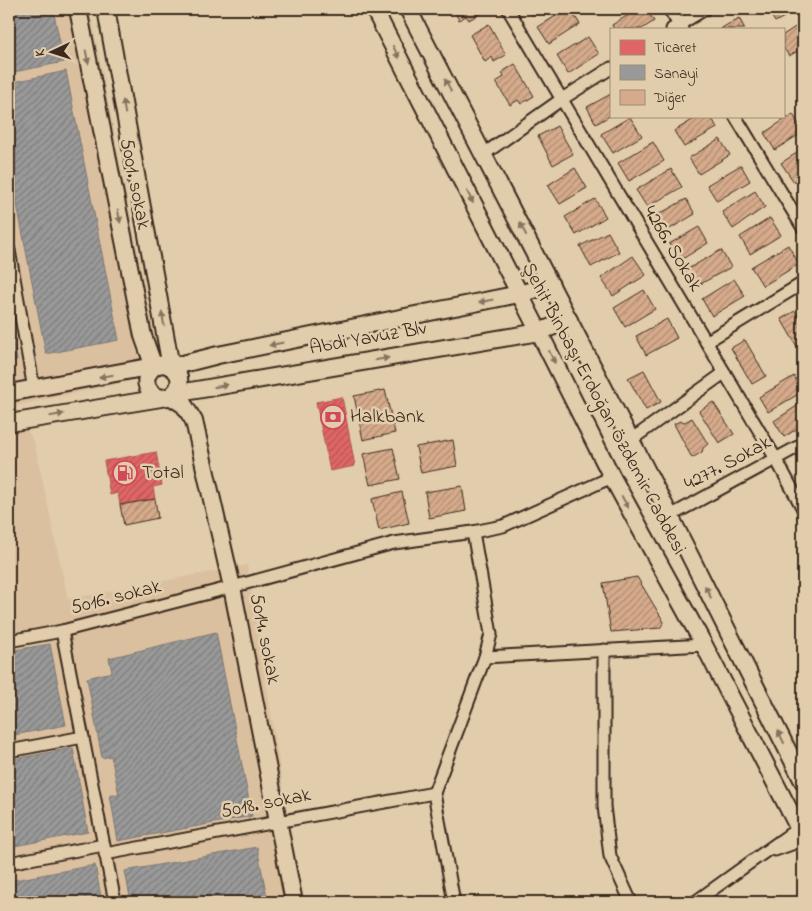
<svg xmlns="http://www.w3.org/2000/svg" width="812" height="911" viewBox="0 0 812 911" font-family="'Indie Flower',sans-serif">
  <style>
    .built { fill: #dbc09f }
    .shops { fill: url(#shops-hatch); stroke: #ae5450 }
    .industry { fill: url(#industry-hatch); stroke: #7d7874 }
    .building { fill: url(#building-hatch); stroke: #3b2a1e }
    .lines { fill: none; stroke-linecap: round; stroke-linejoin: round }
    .street-casing { stroke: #3b2a1e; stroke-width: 15 }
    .secondary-casing { stroke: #3b2a1e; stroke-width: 20 }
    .street { stroke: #e1cdac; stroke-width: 11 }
    .secondary { stroke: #e1cdac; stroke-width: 16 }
    .oneway { fill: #86735e }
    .labels { text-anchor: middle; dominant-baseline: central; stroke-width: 5; stroke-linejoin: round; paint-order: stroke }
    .street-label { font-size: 20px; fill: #3b2a1e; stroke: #e1cdac }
    .poi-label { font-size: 20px; fill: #3b2a1e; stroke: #e1cdac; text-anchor: start }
  </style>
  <defs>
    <pattern id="shops-hatch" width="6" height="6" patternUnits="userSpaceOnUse" patternTransform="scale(1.25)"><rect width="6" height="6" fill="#e06666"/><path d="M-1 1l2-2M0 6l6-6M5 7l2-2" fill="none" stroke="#b75453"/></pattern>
    <pattern id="industry-hatch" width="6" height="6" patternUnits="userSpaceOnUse" patternTransform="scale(1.25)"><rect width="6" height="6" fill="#999"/><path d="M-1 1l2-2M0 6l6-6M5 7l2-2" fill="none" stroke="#7e7d7c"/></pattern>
    <pattern id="building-hatch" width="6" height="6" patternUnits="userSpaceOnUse" patternTransform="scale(1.25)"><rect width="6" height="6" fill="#d6ab8b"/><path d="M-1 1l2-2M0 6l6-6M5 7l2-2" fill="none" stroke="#af8b71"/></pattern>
  </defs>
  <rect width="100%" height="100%" fill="#e1cdac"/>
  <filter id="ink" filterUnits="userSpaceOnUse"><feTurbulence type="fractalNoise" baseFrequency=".02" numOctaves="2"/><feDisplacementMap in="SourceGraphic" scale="10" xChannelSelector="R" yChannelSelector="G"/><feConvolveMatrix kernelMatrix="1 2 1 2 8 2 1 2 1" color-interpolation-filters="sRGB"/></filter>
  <g filter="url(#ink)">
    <!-- built -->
    <polygon class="built" points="9,9 90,9 158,353 141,379 15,406 35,445 68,599 247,565 302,902 9,902"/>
    <!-- shops -->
    <g class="shops">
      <polygon points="342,397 355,466 330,471 316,402"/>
      <polygon points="156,452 162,485 153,487 155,499 120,505 118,493 110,495 104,461"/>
    </g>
    <!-- industry -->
    <g class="industry">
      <polygon points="9,9 53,9 64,62 9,73"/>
      <polygon points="66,71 119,340 46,354 9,163 9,83"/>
      <polygon points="9,315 17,360 9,361"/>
      <polygon points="216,632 252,816 118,841 110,795 119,795 111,756 102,758 87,678 112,672 109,658"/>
      <polygon points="50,644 66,725 9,736 9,651"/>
      <polygon points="73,748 88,832 9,847 9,760"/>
      <polygon points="257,847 268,902 131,902 125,871"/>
      <polygon points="95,865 102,902 9,902 9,881"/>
    </g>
    <!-- building -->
    <g class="building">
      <polygon points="453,9 479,9 481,13 469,20 466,16 459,20"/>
      <polygon points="529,9 542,9 532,15"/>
      <polygon points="567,9 570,9 580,24 549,44 538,27"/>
      <polygon points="638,9 646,9 654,21 642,29 614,29 612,25"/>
      <polygon points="767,9 799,9 775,22"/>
      <polygon points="739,18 745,29 720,29"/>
      <polygon points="803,22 803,48 789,56 783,47 783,35"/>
      <polygon points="489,24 506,55 494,62 492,57 485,62 470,35"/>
      <polygon points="588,37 599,54 568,74 557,56"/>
      <polygon points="515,64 534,96 521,104 518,100 510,105 496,82 504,77 502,72"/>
      <polygon points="611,94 611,115 596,124 587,107"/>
      <polygon points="793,114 803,132 775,150 764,133"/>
      <polygon points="699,116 711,116 717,128 684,147 674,131"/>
      <polygon points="630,117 642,136 613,153 601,134"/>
      <polygon points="557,126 573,154 553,165 538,136"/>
      <polygon points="720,139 730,155 699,174 689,158"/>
      <polygon points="653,142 664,161 629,181 618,163"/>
      <polygon points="803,149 803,176 794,182 781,163"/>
      <polygon points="741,165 750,181 717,201 707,185"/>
      <polygon points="575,168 587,188 560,204 548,185"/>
      <polygon points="671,169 682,187 647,207 636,190"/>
      <polygon points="755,191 765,207 733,229 722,212"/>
      <polygon points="595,199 606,217 576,235 565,217"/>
      <polygon points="686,199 695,214 663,233 654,217"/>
      <polygon points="770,218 781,235 750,254 740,237"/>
      <polygon points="699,227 708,243 679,261 669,244"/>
      <polygon points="608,232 619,252 591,267 580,246"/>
      <polygon points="788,245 799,264 763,286 751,267"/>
      <polygon points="721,250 731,267 695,287 686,270"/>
      <polygon points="633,256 646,275 613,296 601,278"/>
      <polygon points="734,279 745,296 712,316 702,299"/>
      <polygon points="644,290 655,309 625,327 614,308"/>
      <polygon points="795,311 803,325 802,355 781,319"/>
      <polygon points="667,319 677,338 646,355 636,336"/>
      <polygon points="745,340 766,376 752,384 731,348"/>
      <polygon points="644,370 661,402 646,410 628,378"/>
      <polygon points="794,376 802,392 768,412 759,397"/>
      <polygon points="385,390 395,433 363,440 354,396"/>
      <polygon points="713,402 734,434 719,443 699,411"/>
      <polygon points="803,402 803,425 784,437 774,421"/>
      <polygon points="692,418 708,444 703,448 702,452 692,458 674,424 680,421 685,422"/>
      <polygon points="453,440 457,466 421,473 416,447"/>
      <polygon points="393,448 400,479 370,485 363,454"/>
      <polygon points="462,486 466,511 429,518 425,492"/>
      <polygon points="402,492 409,523 379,530 372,499"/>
      <polygon points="155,499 158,518 124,525 120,505"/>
      <polygon points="637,577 664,622 660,628 611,632 603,583"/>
    </g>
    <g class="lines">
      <defs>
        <g id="street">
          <polyline points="508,9 776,459 803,509"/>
          <polyline points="669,9 682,29"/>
          <polyline points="672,29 705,9"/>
          <polyline points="735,116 803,228"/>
          <polyline points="484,154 562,99 611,68"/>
          <polyline points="9,250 34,389"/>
          <polyline points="706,342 803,283"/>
          <polyline points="631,440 724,373"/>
          <polyline points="670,516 803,444"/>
          <polyline points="62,631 115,902"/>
          <polyline points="9,641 62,631 232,587 394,543 473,532 503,526 612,477"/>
          <polyline points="604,650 604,806 610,856 631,902"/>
          <polyline points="485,657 704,645"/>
          <polyline points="9,751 83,737"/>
          <polyline points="775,850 803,840"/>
          <polyline points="105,854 434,793"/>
          <polyline points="9,863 104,845"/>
          <polyline points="454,902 434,793 485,657 491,634 473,532"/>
          <polyline points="695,902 797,829"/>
        </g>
        <g id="secondary">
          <polyline points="78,9 143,336 154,367"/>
          <polyline points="106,9 171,367 218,355 519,294 551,285"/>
          <polyline points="374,9 539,332 612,477 704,645 798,827"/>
          <polyline points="408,9 670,516 803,781"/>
          <path d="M 9,393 L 164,364 C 171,366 177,370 179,377 C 180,382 179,388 175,392 C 160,409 133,384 154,367"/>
          <polyline points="173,394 539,332 569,320"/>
          <polyline points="170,396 184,405 194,421 232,587 294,902"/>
          <polyline points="9,423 161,398"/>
        </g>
      </defs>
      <!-- street casing -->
      <use href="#street" class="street-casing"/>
      <!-- secondary casing -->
      <use href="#secondary" class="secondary-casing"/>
      <!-- street -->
      <use href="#street" class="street"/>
      <!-- secondary -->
      <use href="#secondary" class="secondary"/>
    </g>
    <!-- one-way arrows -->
    <defs><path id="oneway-solid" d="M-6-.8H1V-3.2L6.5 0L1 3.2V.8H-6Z" transform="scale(1.25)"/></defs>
    <g class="oneway">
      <use href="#oneway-solid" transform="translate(396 52) rotate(63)"/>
      <use href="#oneway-solid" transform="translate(87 57) rotate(79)"/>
      <use href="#oneway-solid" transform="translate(448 85) rotate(-118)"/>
      <use href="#oneway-solid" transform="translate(124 107) rotate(-100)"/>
      <use href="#oneway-solid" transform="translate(470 197) rotate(63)"/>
      <use href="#oneway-solid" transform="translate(119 216) rotate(79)"/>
      <use href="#oneway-solid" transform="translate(523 229) rotate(-117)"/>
      <use href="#oneway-solid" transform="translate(486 301) rotate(168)"/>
      <use href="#oneway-solid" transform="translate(163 319) rotate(-100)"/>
      <use href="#oneway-solid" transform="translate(276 344) rotate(168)"/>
      <use href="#oneway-solid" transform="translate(552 357) rotate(64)"/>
      <use href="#oneway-solid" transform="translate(382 359) rotate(-10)"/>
      <use href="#oneway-solid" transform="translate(106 376) rotate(170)"/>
      <use href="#oneway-solid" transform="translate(221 386) rotate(-10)"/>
      <use href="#oneway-solid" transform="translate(57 415) rotate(-10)"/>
      <use href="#oneway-solid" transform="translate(625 502) rotate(61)"/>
      <use href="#oneway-solid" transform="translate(708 592) rotate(-117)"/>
      <use href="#oneway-solid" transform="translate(781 737) rotate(-117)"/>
    </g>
  </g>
  <!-- icons -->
  <defs>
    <symbol id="bank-ring" viewBox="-11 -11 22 22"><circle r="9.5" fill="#e1cdac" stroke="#d1495b" stroke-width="1.5"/><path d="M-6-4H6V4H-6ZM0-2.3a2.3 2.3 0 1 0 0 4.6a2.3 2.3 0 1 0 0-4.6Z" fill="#d1495b"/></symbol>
    <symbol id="fuel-ring" viewBox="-11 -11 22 22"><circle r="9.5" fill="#e1cdac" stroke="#d1495b" stroke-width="1.5"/><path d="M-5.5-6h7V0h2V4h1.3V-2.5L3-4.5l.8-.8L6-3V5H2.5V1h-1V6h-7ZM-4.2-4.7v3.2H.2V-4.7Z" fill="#d1495b"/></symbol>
  </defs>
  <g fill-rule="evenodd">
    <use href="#bank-ring" x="319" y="403" width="28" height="28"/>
    <use href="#fuel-ring" x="111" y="459" width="28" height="28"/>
  </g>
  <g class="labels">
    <!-- street labels -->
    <g class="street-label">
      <text transform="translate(134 184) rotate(79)">5001. sokak</text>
      <text transform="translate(672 249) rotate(59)">4266. Sokak</text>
      <text transform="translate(368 339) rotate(-10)">Abdi Yavuz Blv</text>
      <text transform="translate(603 409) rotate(62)">Şehit Binbaşı Erdoğan Özdemir Caddesi</text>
      <text transform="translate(728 464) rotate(-28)">4277. Sokak</text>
      <text transform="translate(116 598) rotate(-14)">5016. sokak</text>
      <text transform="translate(264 639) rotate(79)">5014. sokak</text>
      <text transform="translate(266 804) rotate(-11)">5018. sokak</text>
    </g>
    <!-- poi labels -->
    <g class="poi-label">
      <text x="350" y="417">Halkbank</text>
      <text x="142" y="473">Total</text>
    </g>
  </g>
  <!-- margin -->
  <rect width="812" height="911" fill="none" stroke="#e1cdac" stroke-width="30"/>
  <rect x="15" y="15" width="782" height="881" fill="none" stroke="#3b2a1e" stroke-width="2" filter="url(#ink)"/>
  <!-- legend -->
  <rect x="610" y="28" width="175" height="90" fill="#e1cdac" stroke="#9f8c73"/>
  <rect x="620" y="40" width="25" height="15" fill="#e06666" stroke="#9f8c73"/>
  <text x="654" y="52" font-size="15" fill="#3b2a1e">Ticaret</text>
  <rect x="620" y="65" width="25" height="15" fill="#999999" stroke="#9f8c73"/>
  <text x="654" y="78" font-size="15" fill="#3b2a1e">Sanayi</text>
  <rect x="620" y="90" width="25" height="15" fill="#d6ab8b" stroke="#9f8c73"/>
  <text x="654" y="102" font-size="15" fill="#3b2a1e">Diğer</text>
  <!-- north arrow -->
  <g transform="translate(52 52) rotate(266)" stroke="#e1cdac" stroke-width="4" paint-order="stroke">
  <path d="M0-4L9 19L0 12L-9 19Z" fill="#3b2a1e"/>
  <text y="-8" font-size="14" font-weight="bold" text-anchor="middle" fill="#3b2a1e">K</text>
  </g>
</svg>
